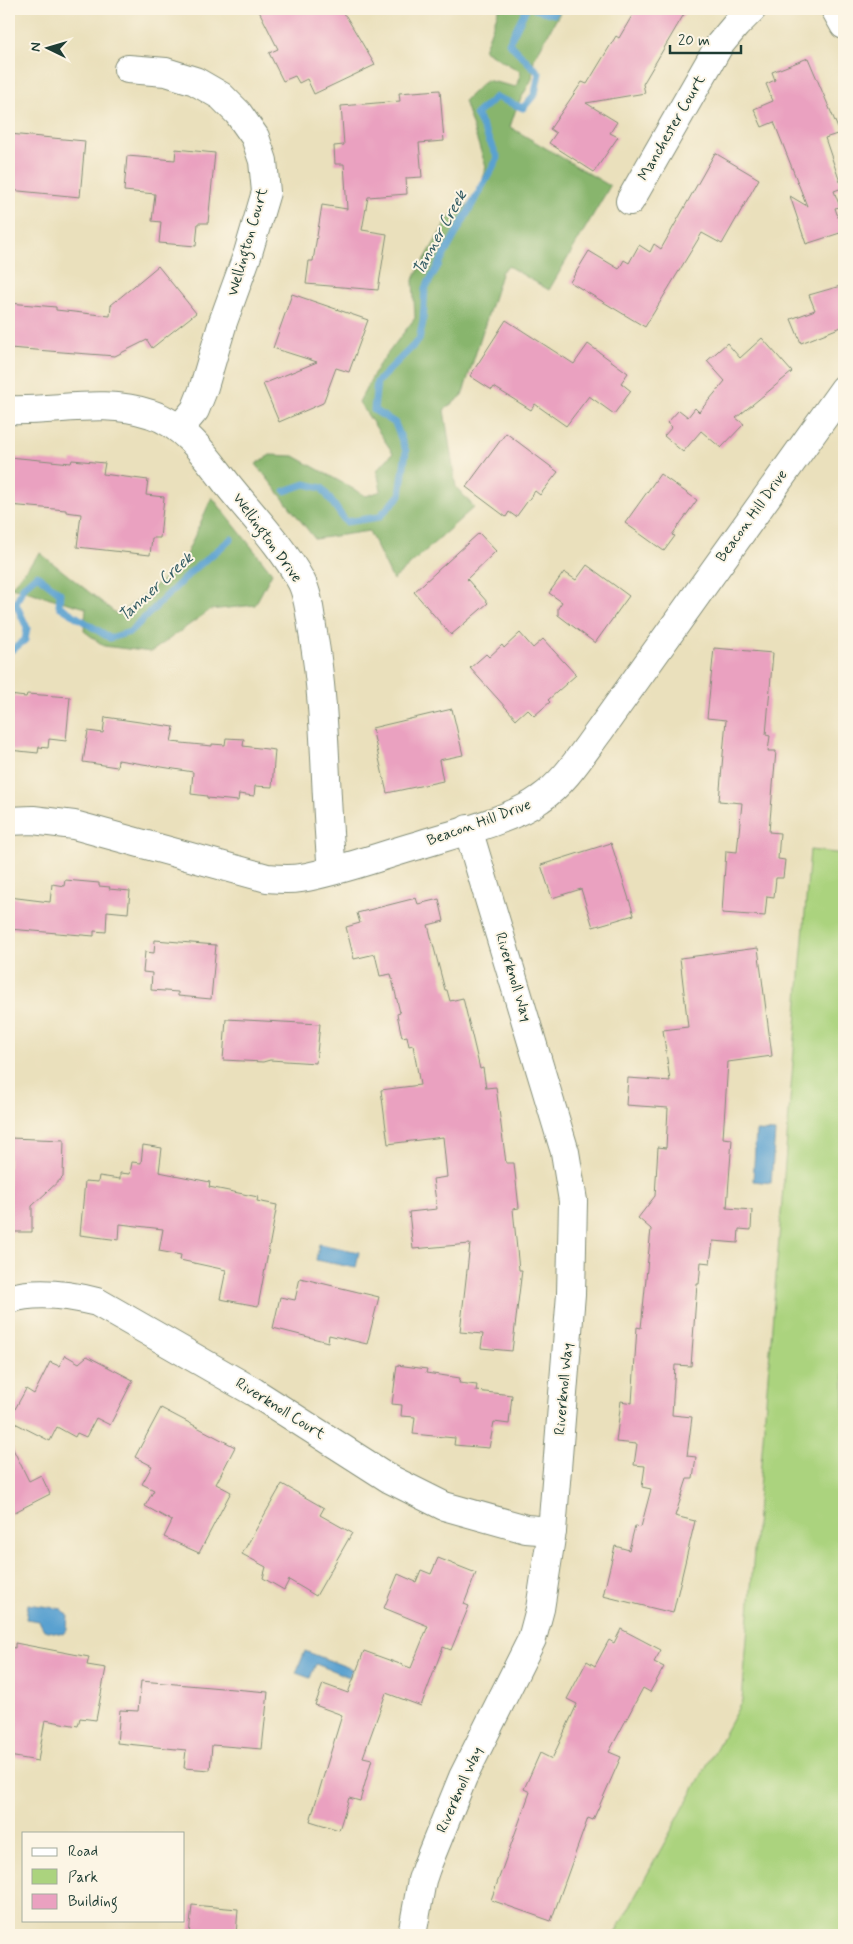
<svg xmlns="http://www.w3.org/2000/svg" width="853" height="1944" viewBox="0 0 853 1944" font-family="Mynerve,sans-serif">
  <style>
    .green { fill: #abd37e; stroke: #658859 }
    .forest { fill: #88b56d; stroke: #547950 }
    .water { fill: #5aa1d0; stroke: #3c6f82 }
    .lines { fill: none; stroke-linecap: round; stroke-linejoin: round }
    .stream { stroke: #5aa1d0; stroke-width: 7 }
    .building { fill: #eaa1c0 }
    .street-casing { stroke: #848e78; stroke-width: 30 }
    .street { stroke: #fff; stroke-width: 28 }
    .labels { text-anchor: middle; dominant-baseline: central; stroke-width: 4; stroke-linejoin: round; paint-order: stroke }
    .street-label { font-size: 15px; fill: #1f3d34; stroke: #fcf5e5 }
    .water-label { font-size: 16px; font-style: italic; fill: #315b63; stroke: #fcf5e5 }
  </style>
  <rect width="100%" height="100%" fill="#fcf5e5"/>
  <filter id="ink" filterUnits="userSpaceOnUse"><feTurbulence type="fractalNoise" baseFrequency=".02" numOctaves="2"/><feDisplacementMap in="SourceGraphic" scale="10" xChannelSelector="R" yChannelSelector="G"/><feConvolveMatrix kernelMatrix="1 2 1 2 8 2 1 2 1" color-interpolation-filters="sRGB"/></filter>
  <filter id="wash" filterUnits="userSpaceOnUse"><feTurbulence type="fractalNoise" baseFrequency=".0096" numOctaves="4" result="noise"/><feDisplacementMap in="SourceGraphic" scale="20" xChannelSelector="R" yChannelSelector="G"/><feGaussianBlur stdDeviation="1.12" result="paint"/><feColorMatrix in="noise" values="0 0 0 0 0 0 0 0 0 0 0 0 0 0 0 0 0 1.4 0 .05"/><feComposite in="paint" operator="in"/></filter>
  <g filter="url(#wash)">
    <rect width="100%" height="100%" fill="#eae0bc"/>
    <!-- green -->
    <polygon class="green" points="810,850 844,854 844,1935 614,1935 742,1701"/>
    <!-- forest -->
    <g class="forest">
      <polygon points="499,9 562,9 534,59 532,79 517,106 510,127 610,186 549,290 508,266 502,271 462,396 444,410 456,487 474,507 393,580 369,531 315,539 256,464 270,455 294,456 366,496 381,491 377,470 393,453 359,402 378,366 415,318 413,280 449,217 477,199 486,167 464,101 486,80 516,87 521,72 484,50"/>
      <polygon points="212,497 272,573 255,605 210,610 151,652 104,646 84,631 86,608 11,587 40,553 118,615 182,564"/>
    </g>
    <!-- water -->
    <g class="water">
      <polygon points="756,1131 775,1132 771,1183 753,1181"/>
      <polygon points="319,1244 359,1252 356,1268 316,1260"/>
      <polygon points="28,1604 62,1609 68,1615 67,1629 63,1634 44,1630 39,1621 26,1619"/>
      <polygon points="305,1651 352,1669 349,1677 316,1664 310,1678 296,1673"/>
    </g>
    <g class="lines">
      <!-- stream -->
      <g class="stream">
        <polyline points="535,9 554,14 557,9"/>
        <polyline points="285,491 305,484 322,488 346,522 379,517 400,495 406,451 395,423 374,410 377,382 419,340 423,322 425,289 498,158 476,114 496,97 523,108 535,94 539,73 509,43 526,9"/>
        <polyline points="9,651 15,648 25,640 27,628 16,604 23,587 37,575 60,593 59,606 110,638 130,632 191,572 231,539"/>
      </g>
    </g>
    <g id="blocks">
      <!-- building -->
      <g class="building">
        <polygon points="258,9 336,9 346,16 375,65 314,94 307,79 299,83 295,76 283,81 269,53 278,49"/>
        <polygon points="636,9 687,9 643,84 645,93 586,103 617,122 610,133 618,137 594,172 549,143 556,133 550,129 582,82 587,84 616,36 619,38"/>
        <polygon points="808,58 840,133 825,138 842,188 834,191 840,207 835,208 843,232 806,244 790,196 807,206 774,122 762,127 754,109 773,101 766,84 775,80 772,72"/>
        <polygon points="440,90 444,141 419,143 422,177 406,178 407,194 368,197 362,230 387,234 378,290 306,284 309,261 313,261 322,205 347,209 344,164 335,164 334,146 344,145 341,106 400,101 399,93"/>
        <polygon points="9,134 85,141 80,197 9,190"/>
        <polygon points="176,149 215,153 208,223 198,223 196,246 159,243 161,222 152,221 155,194 124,191 127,156 175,160"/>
        <polygon points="715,153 759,179 722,244 702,233 645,327 570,282 589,251 619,269 624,260 629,263 639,245 650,252 654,244 661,249"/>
        <polygon points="158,266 196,313 152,348 147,340 115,356 9,348 9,303 56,307 56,310 110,316 111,305"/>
        <polygon points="844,285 844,326 801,343 791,319 815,310 809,295"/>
        <polygon points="292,294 368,320 349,372 336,368 323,403 279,422 263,384 317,362 273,348"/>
        <polygon points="506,320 574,364 588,344 628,373 621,383 631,391 614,414 589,396 566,426 535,404 531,410 494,387 492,390 470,376"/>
        <polygon points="762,338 792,372 736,418 744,424 721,448 701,431 683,452 664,436 672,427 667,423 679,410 688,417 695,408 699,412 725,381 707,361 727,343 740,358"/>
        <polygon points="506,433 558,472 540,495 535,491 516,517 509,512 506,517 466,487"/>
        <polygon points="9,457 71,463 72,460 105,463 103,474 148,480 146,495 164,497 160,538 152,538 150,555 77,547 81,514 66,512 66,510 9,505"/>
        <polygon points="660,474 697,500 672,535 675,536 664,551 625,523"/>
        <polygon points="479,533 496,551 467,579 488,603 451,635 414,592"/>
        <polygon points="587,565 629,596 595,643 558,615 558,608 562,602 549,593 564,572 576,580"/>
        <polygon points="520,633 533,648 543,639 576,675 548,700 550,702 534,716 527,709 516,719 470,668 486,654 489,657 502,645 504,648"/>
        <polygon points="714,648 773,653 766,735 770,736 768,751 776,751 769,832 780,833 778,859 785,860 783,878 776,878 774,897 767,896 765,916 722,913 726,851 737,852 742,803 719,801 726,720 707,718"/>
        <polygon points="27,694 70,697 66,741 49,739 48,748 39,747 38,753 9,750 9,695 26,697"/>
        <polygon points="452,709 463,755 439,760 443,781 387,793 372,728"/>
        <polygon points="105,717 174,727 171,742 212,746 212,744 225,745 226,738 244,739 243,746 275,750 272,787 255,786 254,796 239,794 238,801 207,798 207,796 191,794 193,772 118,760 117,767 83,762 88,731 103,733"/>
        <polygon points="611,843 634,915 593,927 581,889 552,898 541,865"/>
        <polygon points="65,880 99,883 99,886 110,887 109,889 130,891 128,913 107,911 106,932 94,931 94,936 9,929 9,897 50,902 52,884 64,886"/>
        <polygon points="416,898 418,904 439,899 444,921 428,925 445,990 447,990 450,1001 463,998 480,1069 483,1068 486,1088 496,1087 506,1163 514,1163 519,1208 513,1209 519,1270 522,1270 512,1351 481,1348 483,1334 460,1332 470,1244 413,1249 409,1212 437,1209 433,1179 447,1177 443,1137 388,1144 381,1090 420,1085 413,1045 409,1046 407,1036 402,1037 397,1014 400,1013 391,974 380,976 375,954 354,959 346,927 360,923 357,913"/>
        <polygon points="155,940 216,945 211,999 178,996 178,992 151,990 152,973 143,972 145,952 154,953"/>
        <polygon points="758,948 772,1056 728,1062 723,1138 732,1139 727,1208 752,1210 751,1230 739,1229 738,1243 713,1241 710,1263 701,1262 699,1284 697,1284 691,1366 675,1365 672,1415 692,1417 687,1456 696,1457 693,1479 687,1479 675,1516 695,1521 673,1613 603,1596 615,1546 629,1550 635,1526 641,1527 651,1489 642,1487 645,1466 634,1465 637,1444 616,1442 621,1401 632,1403 637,1327 641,1328 651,1229 638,1218 655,1196 658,1147 666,1148 668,1108 626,1105 628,1078 670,1081 663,1030 688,1027 680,958"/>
        <polygon points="226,1019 320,1024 316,1063 270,1060 263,1062 223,1060"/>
        <polygon points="9,1138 64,1140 63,1177 32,1206 32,1232 9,1232"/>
        <polygon points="143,1145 162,1148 159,1172 210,1182 209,1187 258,1197 257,1201 277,1205 258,1306 220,1299 226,1270 180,1260 181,1255 159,1251 163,1229 120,1224 119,1240 80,1235 85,1181 98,1182 99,1176 120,1179 120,1173 130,1174 132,1162 141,1163"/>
        <polygon points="300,1278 379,1297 367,1344 329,1335 328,1342 273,1328 280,1297 295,1300"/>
        <polygon points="65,1355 79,1363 87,1356 133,1380 110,1425 96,1418 86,1437 77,1433 75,1437 57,1427 50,1441 9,1420 26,1389 34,1394 50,1362 59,1366"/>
        <polygon points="397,1365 427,1369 426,1373 460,1378 459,1383 477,1385 476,1391 512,1395 509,1424 494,1422 489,1448 454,1445 455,1438 413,1434 415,1417 401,1416 402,1405 392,1404"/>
        <polygon points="161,1408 235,1447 216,1484 231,1492 199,1553 164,1537 172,1521 145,1506 154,1490 142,1484 152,1466 135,1457"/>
        <polygon points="9,1441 29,1481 41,1475 50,1494 9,1515"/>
        <polygon points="282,1484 324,1508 320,1515 352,1533 316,1596 289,1580 284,1590 263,1578 266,1567 242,1554"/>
        <polygon points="438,1558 476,1573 464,1604 469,1606 451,1650 443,1647 421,1706 386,1693 363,1757 372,1759 360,1801 349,1798 339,1830 310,1821 342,1715 315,1705 323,1684 348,1693 364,1651 411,1668 428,1626 384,1608 398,1574 416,1582 421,1570 431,1574"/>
        <polygon points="621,1629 661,1650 654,1662 664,1667 650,1692 643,1688 609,1752 621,1757 593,1820 588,1818 551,1921 491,1900 530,1792 524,1789 540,1753 552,1759 577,1704 567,1699 587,1661 595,1666 609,1640 614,1643"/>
        <polygon points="15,1643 89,1657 87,1665 106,1668 96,1720 80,1718 78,1726 45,1720 38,1761 9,1756 9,1647 15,1648"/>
        <polygon points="141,1681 268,1692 262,1749 212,1745 210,1770 184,1768 186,1750 117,1743 120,1710 138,1711"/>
        <polygon points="192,1905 238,1909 236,1935 189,1935"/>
      </g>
    </g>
  </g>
  <g filter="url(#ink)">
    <use href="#blocks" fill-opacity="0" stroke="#848e78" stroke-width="1"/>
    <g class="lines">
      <defs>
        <g id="street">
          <polyline points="835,9 844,25"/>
          <polyline points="128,69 166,72 195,81 221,96 238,113 255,137 263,161 266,192 248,253 223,322 203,390 195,410 179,429"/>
          <polyline points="630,201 720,44 736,25 752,9"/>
          <path d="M 9,410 C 57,412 103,398 151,414 C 184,424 208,459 228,485 C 253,516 282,546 301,581 C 309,596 310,616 313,633 C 327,711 324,791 332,870"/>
          <path d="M 9,821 L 33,820 L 74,825 L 267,878 C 278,879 290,880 301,878 C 341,871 380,856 419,845 C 453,834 512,820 540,799 C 565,782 582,754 600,730 L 844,389"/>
          <path d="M 9,1299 C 37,1290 69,1295 97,1302 L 254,1392 L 390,1479 L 444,1506 L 526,1529 L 552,1531"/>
          <polyline points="412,1935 422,1880 426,1868 463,1777 532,1639 540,1609 552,1531 571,1294 573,1201 565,1152 468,829"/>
        </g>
      </defs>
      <!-- street casing -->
      <use href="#street" class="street-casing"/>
      <!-- street -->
      <use href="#street" class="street"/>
    </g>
  </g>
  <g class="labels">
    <!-- street labels -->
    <g class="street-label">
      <text transform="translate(672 128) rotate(-60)">Manchester Court</text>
      <text transform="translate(248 242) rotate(-74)">Wellington Court</text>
      <text transform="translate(752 516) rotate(-54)">Beacon Hill Drive</text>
      <text transform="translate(267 538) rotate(54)">Wellington Drive</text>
      <text transform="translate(479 823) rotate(-20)">Beacon Hill Drive</text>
      <text transform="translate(513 977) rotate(73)">Riverknoll Way</text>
      <text transform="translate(564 1389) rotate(-85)">Riverknoll Way</text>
      <text transform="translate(280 1409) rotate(32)">Riverknoll Court</text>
      <text transform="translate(460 1790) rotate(-66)">Riverknoll Way</text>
    </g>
    <!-- water labels -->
    <g class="water-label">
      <text transform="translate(440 233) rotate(-61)">Tanner Creek</text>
      <text transform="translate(156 587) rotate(-42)">Tanner Creek</text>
    </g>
  </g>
  <!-- margin -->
  <rect width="853" height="1944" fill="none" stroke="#fcf5e5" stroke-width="30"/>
  <!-- legend -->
  <rect x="22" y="1832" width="162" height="90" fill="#fcf5e5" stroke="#a4ab9e"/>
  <rect x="32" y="1848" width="25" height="8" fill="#ffffff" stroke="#a4ab9e"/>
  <text x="68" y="1856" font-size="15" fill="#1f3d34">Road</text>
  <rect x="32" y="1869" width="25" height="15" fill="#abd37e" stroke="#a4ab9e"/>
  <text x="68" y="1882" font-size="15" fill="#1f3d34">Park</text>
  <rect x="32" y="1894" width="25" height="15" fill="#eaa1c0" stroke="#a4ab9e"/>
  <text x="68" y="1906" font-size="15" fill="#1f3d34">Building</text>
  <!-- north arrow -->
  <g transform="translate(48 48) rotate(275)" stroke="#fcf5e5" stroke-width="4" paint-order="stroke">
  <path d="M0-4L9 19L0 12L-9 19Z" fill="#1f3d34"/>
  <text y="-8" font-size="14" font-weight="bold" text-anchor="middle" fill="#1f3d34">N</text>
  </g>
  <!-- scale -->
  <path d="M670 45v8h71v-8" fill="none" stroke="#1f3d34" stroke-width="2.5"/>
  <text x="678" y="45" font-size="15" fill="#1f3d34" stroke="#fcf5e5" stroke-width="4" paint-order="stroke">20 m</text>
</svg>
